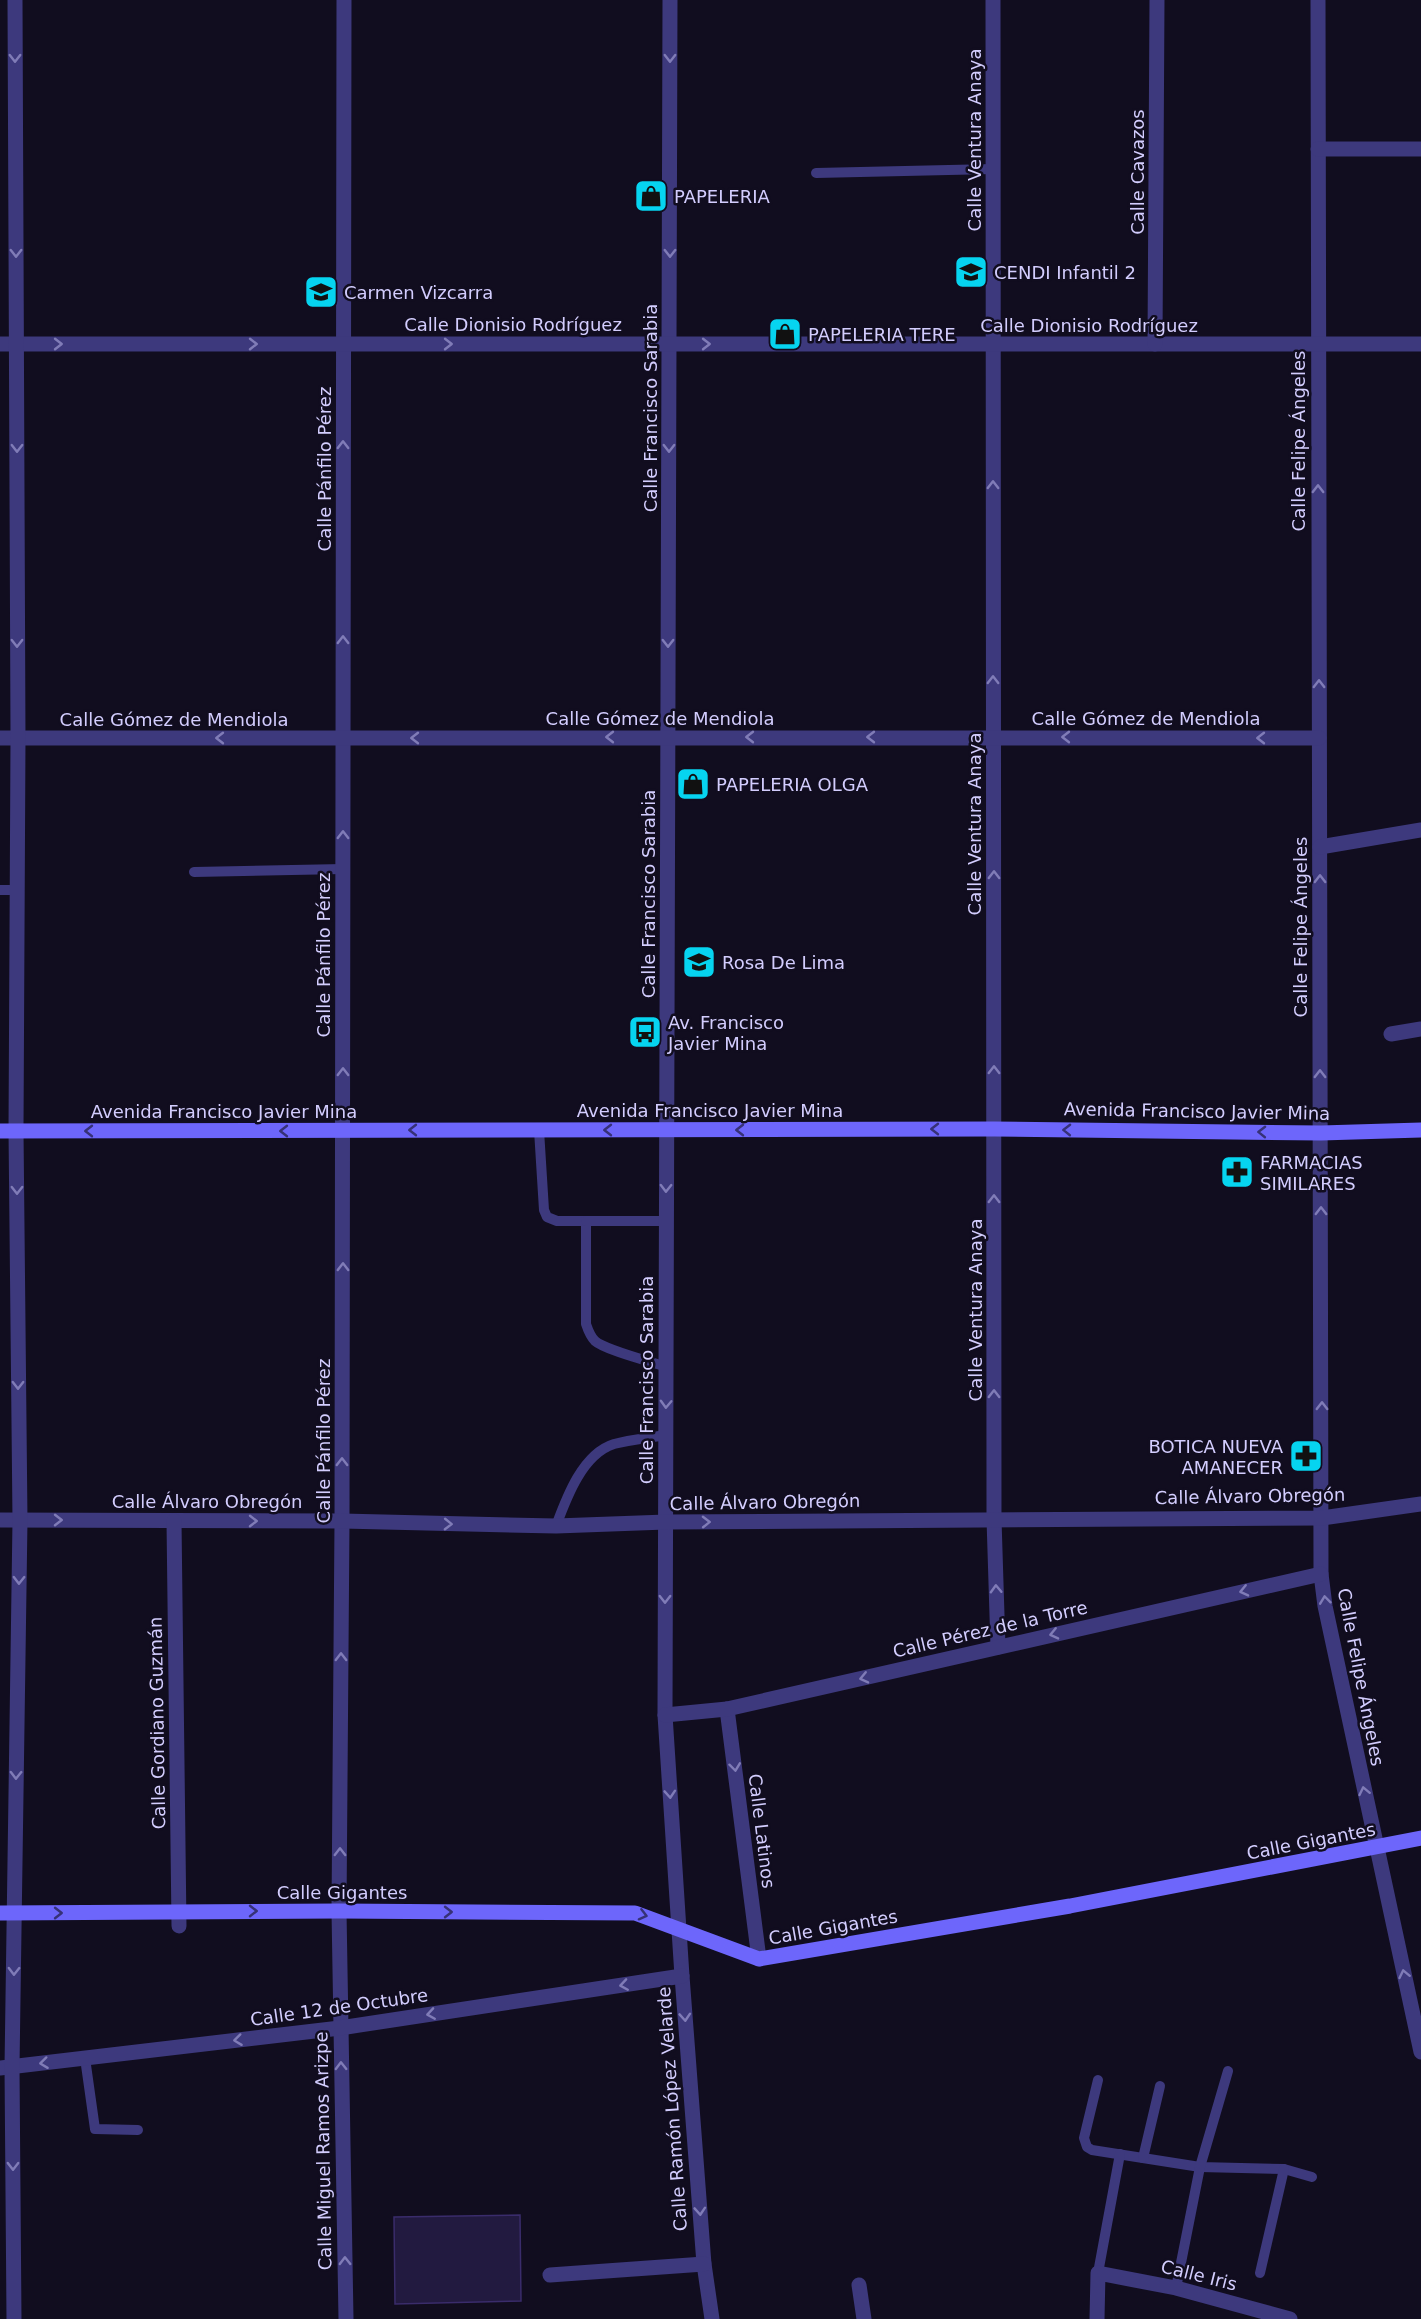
<svg xmlns="http://www.w3.org/2000/svg" width="1421" height="2319" viewBox="0 0 1421 2319" font-family="'DejaVu Sans',sans-serif">
  <style>
    .building { fill: #221a40; stroke: #3a2c6b; stroke-width: 1.5 }
    .lines { fill: none; stroke-linecap: round; stroke-linejoin: round }
    .service { stroke: #3d397d; stroke-width: 10 }
    .minor { stroke: #3d397d; stroke-width: 15 }
    .secondary { stroke: #6d66fb; stroke-width: 15 }
    .oneway { stroke: #807cb7 }
    .oneway2 { stroke: #363177 }
    .labels { text-anchor: middle; dominant-baseline: central; stroke-width: 5; stroke-linejoin: round; paint-order: stroke }
    .street-label { font-size: 18px; fill: #d3cdfe; stroke: #110d1f }
    .poi-label { font-size: 18px; fill: #d3cdfe; stroke: #110d1f; text-anchor: start }
  </style>
  <rect width="100%" height="100%" fill="#110d1f"/>
  <!-- building -->
  <polygon class="building" points="520,2215 521,2301 395,2304 394,2217"/>
  <g class="lines">
    <!-- service -->
    <g class="service">
      <polyline points="816,173 993,169"/>
      <polyline points="194,872 343,869"/>
      <polyline points="0,890 17,890"/>
      <path d="M 539,1130 L 544,1210 L 547,1217 L 557,1221 L 586,1221 L 586,1324 C 588,1330 590,1336 595,1341 C 605,1350 652,1362 667,1367"/>
      <polyline points="586,1221 666,1221"/>
      <path d="M 556,1526 C 566,1499 582,1454 614,1444 C 630,1440 648,1438 665,1435"/>
      <polyline points="85,2058 95,2129 138,2130"/>
      <polyline points="1098,2080 1084,2138 1087,2147 1092,2150 1200,2167 1284,2169 1312,2177"/>
      <polyline points="1143,2158 1160,2086"/>
      <polyline points="1098,2273 1120,2154"/>
      <polyline points="1260,2273 1284,2169"/>
      <polyline points="1176,2288 1200,2167 1228,2071"/>
    </g>
    <!-- minor -->
    <g class="minor">
      <polyline points="344,0 342,1521 339,1911 346,2319"/>
      <polyline points="670,0 665,1715 682,1976 704,2264 712,2319"/>
      <polyline points="993,0 994,1519 998,1647"/>
      <polyline points="1318,0 1321,1574 1325,1606 1421,2052"/>
      <polyline points="1318,149 1421,149"/>
      <polyline points="0,344 1421,344"/>
      <polyline points="1155,344 1157,0"/>
      <polyline points="0,738 1319,738"/>
      <polyline points="1320,847 1421,830"/>
      <polyline points="1391,1034 1421,1029"/>
      <polyline points="0,1520 342,1521 556,1526 666,1522 1322,1518 1421,1504"/>
      <polyline points="174,1521 179,1926"/>
      <polyline points="727,1709 759,1959"/>
      <polyline points="665,1715 727,1709 1321,1574"/>
      <polyline points="0,2068 340,2028 682,1976"/>
      <polyline points="550,2275 704,2264"/>
      <polyline points="859,2285 864,2319"/>
      <polyline points="14,2319 12,2067 20,1520 16,1131 18,738 15,0"/>
      <polyline points="1097,2319 1098,2273 1176,2288 1290,2319"/>
    </g>
    <!-- secondary -->
    <g class="secondary">
      <polyline points="0,1131 994,1129 1321,1133 1421,1130"/>
      <polyline points="0,1913 339,1911 635,1913 759,1959 1070,1906 1421,1838"/>
    </g>
  </g>
  <!-- one-way arrows -->
  <defs><path id="oneway-chevron" d="M-2-3.5L2.5 0L-2 3.5" fill="none" stroke-width="1.6" stroke-linecap="round" stroke-linejoin="round" transform="scale(1.5)"/></defs>
  <g class="oneway">
    <use href="#oneway-chevron" transform="translate(15 58) rotate(90)"/>
    <use href="#oneway-chevron" transform="translate(670 58) rotate(90)"/>
    <use href="#oneway-chevron" transform="translate(16 253) rotate(90)"/>
    <use href="#oneway-chevron" transform="translate(670 253) rotate(90)"/>
    <use href="#oneway-chevron" transform="translate(58 344)"/>
    <use href="#oneway-chevron" transform="translate(253 344)"/>
    <use href="#oneway-chevron" transform="translate(448 344)"/>
    <use href="#oneway-chevron" transform="translate(706 344)"/>
    <use href="#oneway-chevron" transform="translate(343 445) rotate(-90)"/>
    <use href="#oneway-chevron" transform="translate(17 448) rotate(90)"/>
    <use href="#oneway-chevron" transform="translate(669 448) rotate(90)"/>
    <use href="#oneway-chevron" transform="translate(993 485) rotate(-90)"/>
    <use href="#oneway-chevron" transform="translate(1318 489) rotate(-90)"/>
    <use href="#oneway-chevron" transform="translate(343 640) rotate(-90)"/>
    <use href="#oneway-chevron" transform="translate(17 643) rotate(90)"/>
    <use href="#oneway-chevron" transform="translate(668 643) rotate(90)"/>
    <use href="#oneway-chevron" transform="translate(993 680) rotate(-90)"/>
    <use href="#oneway-chevron" transform="translate(1319 684) rotate(-90)"/>
    <use href="#oneway-chevron" transform="translate(610 737) rotate(180)"/>
    <use href="#oneway-chevron" transform="translate(750 737) rotate(180)"/>
    <use href="#oneway-chevron" transform="translate(871 737) rotate(180)"/>
    <use href="#oneway-chevron" transform="translate(1066 737) rotate(-180)"/>
    <use href="#oneway-chevron" transform="translate(220 738) rotate(180)"/>
    <use href="#oneway-chevron" transform="translate(415 738) rotate(180)"/>
    <use href="#oneway-chevron" transform="translate(1261 738) rotate(-180)"/>
    <use href="#oneway-chevron" transform="translate(343 835) rotate(-90)"/>
    <use href="#oneway-chevron" transform="translate(994 875) rotate(-90)"/>
    <use href="#oneway-chevron" transform="translate(1320 879) rotate(-90)"/>
    <use href="#oneway-chevron" transform="translate(994 1070) rotate(-90)"/>
    <use href="#oneway-chevron" transform="translate(343 1072) rotate(-90)"/>
    <use href="#oneway-chevron" transform="translate(1320 1074) rotate(-90)"/>
    <use href="#oneway-chevron" transform="translate(666 1188) rotate(91)"/>
    <use href="#oneway-chevron" transform="translate(17 1190) rotate(90)"/>
    <use href="#oneway-chevron" transform="translate(994 1199) rotate(-90)"/>
    <use href="#oneway-chevron" transform="translate(1321 1211) rotate(-90)"/>
    <use href="#oneway-chevron" transform="translate(343 1267) rotate(-90)"/>
    <use href="#oneway-chevron" transform="translate(18 1385) rotate(90)"/>
    <use href="#oneway-chevron" transform="translate(994 1394) rotate(-90)"/>
    <use href="#oneway-chevron" transform="translate(666 1404) rotate(92)"/>
    <use href="#oneway-chevron" transform="translate(1322 1406) rotate(-90)"/>
    <use href="#oneway-chevron" transform="translate(342 1462) rotate(-90)"/>
    <use href="#oneway-chevron" transform="translate(58 1520)"/>
    <use href="#oneway-chevron" transform="translate(253 1521)"/>
    <use href="#oneway-chevron" transform="translate(706 1522) rotate(-1)"/>
    <use href="#oneway-chevron" transform="translate(448 1524) rotate(1)"/>
    <use href="#oneway-chevron" transform="translate(19 1580) rotate(91)"/>
    <use href="#oneway-chevron" transform="translate(996 1589) rotate(-92)"/>
    <use href="#oneway-chevron" transform="translate(1244 1591) rotate(167)"/>
    <use href="#oneway-chevron" transform="translate(665 1599) rotate(90)"/>
    <use href="#oneway-chevron" transform="translate(1325 1600) rotate(-97)"/>
    <use href="#oneway-chevron" transform="translate(1054 1634) rotate(167)"/>
    <use href="#oneway-chevron" transform="translate(341 1657) rotate(-90)"/>
    <use href="#oneway-chevron" transform="translate(864 1678) rotate(167)"/>
    <use href="#oneway-chevron" transform="translate(735 1767) rotate(83)"/>
    <use href="#oneway-chevron" transform="translate(16 1775) rotate(91)"/>
    <use href="#oneway-chevron" transform="translate(1364 1791) rotate(-102)"/>
    <use href="#oneway-chevron" transform="translate(670 1794) rotate(86)"/>
    <use href="#oneway-chevron" transform="translate(340 1852) rotate(-90)"/>
    <use href="#oneway-chevron" transform="translate(14 1971) rotate(91)"/>
    <use href="#oneway-chevron" transform="translate(1404 1974) rotate(-102)"/>
    <use href="#oneway-chevron" transform="translate(624 1985) rotate(171)"/>
    <use href="#oneway-chevron" transform="translate(431 2014) rotate(171)"/>
    <use href="#oneway-chevron" transform="translate(685 2017) rotate(86)"/>
    <use href="#oneway-chevron" transform="translate(238 2040) rotate(173)"/>
    <use href="#oneway-chevron" transform="translate(44 2063) rotate(173)"/>
    <use href="#oneway-chevron" transform="translate(341 2066) rotate(-91)"/>
    <use href="#oneway-chevron" transform="translate(13 2166) rotate(90)"/>
    <use href="#oneway-chevron" transform="translate(700 2211) rotate(86)"/>
    <use href="#oneway-chevron" transform="translate(345 2261) rotate(-91)"/>
  </g>
  <g class="oneway2">
    <use href="#oneway-chevron" transform="translate(935 1129) rotate(180)"/>
    <use href="#oneway-chevron" transform="translate(413 1130) rotate(180)"/>
    <use href="#oneway-chevron" transform="translate(608 1130) rotate(180)"/>
    <use href="#oneway-chevron" transform="translate(740 1130) rotate(180)"/>
    <use href="#oneway-chevron" transform="translate(1067 1130) rotate(-179)"/>
    <use href="#oneway-chevron" transform="translate(89 1131) rotate(180)"/>
    <use href="#oneway-chevron" transform="translate(284 1131) rotate(180)"/>
    <use href="#oneway-chevron" transform="translate(1262 1132) rotate(-179)"/>
    <use href="#oneway-chevron" transform="translate(253 1911)"/>
    <use href="#oneway-chevron" transform="translate(448 1912)"/>
    <use href="#oneway-chevron" transform="translate(58 1913)"/>
    <use href="#oneway-chevron" transform="translate(643 1915) rotate(14)"/>
  </g>
  <!-- icons -->
  <defs>
    <symbol id="shop-square" viewBox="-11 -11 22 22"><rect x="-9" y="-9" width="18" height="18" rx="4" fill="#06d4f0" stroke="#110d1f"/><path d="M-5-2.5h2.3a2.7 3.5 0 0 1 5.4 0H5L5.5 6h-11ZM-1.5-2.5h3a1.5 2.3 0 0 0-3 0Z" fill="#111"/></symbol>
    <symbol id="school-square" viewBox="-11 -11 22 22"><rect x="-9" y="-9" width="18" height="18" rx="4" fill="#06d4f0" stroke="#110d1f"/><path d="M0-5L7-2L0 1L-7-2ZM-4 1L0 2.5L4 1V4Q0 6-4 4Z" fill="#111"/></symbol>
    <symbol id="bus-square" viewBox="-11 -11 22 22"><rect x="-9" y="-9" width="18" height="18" rx="4" fill="#06d4f0" stroke="#110d1f"/><path d="M-5-6H5V4H4V6H2V4H-2V6H-4V4H-5ZM-3.5-4V0h7V-4ZM-3.5 1.2v1.5H-2V1.2ZM2 1.2v1.5H3.5V1.2Z" fill="#111"/></symbol>
    <symbol id="pharmacy-square" viewBox="-11 -11 22 22"><rect x="-9" y="-9" width="18" height="18" rx="4" fill="#06d4f0" stroke="#110d1f"/><path d="M-2-6h4v4h4v4h-4v4h-4v-4h-4v-4h4Z" fill="#111"/></symbol>
  </defs>
  <g fill-rule="evenodd">
    <use href="#shop-square" x="632" y="177" width="38" height="38"/>
    <use href="#school-square" x="952" y="253" width="38" height="38"/>
    <use href="#school-square" x="302" y="273" width="38" height="38"/>
    <use href="#shop-square" x="766" y="315" width="38" height="38"/>
    <use href="#shop-square" x="674" y="765" width="38" height="38"/>
    <use href="#school-square" x="680" y="943" width="38" height="38"/>
    <use href="#bus-square" x="626" y="1013" width="38" height="38"/>
    <use href="#pharmacy-square" x="1218" y="1153" width="38" height="38"/>
    <use href="#pharmacy-square" x="1287" y="1437" width="38" height="38"/>
  </g>
  <g class="labels">
    <!-- street labels -->
    <g class="street-label">
      <text transform="translate(974 140) rotate(-90)">Calle Ventura Anaya</text>
      <text transform="translate(1137 172) rotate(-90)">Calle Cavazos</text>
      <text x="513" y="324">Calle Dionisio Rodríguez</text>
      <text x="1089" y="325">Calle Dionisio Rodríguez</text>
      <text transform="translate(650 408) rotate(-90)">Calle Francisco Sarabia</text>
      <text transform="translate(1298 441) rotate(-90)">Calle Felipe Ángeles</text>
      <text transform="translate(324 469) rotate(-90)">Calle Pánfilo Pérez</text>
      <text x="660" y="718">Calle Gómez de Mendiola</text>
      <text x="1146" y="718">Calle Gómez de Mendiola</text>
      <text x="174" y="719">Calle Gómez de Mendiola</text>
      <text transform="translate(974 824) rotate(-90)">Calle Ventura Anaya</text>
      <text transform="translate(648 894) rotate(-90)">Calle Francisco Sarabia</text>
      <text transform="translate(1300 927) rotate(-90)">Calle Felipe Ángeles</text>
      <text transform="translate(323 955) rotate(-90)">Calle Pánfilo Pérez</text>
      <text x="710" y="1110">Avenida Francisco Javier Mina</text>
      <text x="224" y="1111">Avenida Francisco Javier Mina</text>
      <text transform="translate(1197 1111) rotate(1)">Avenida Francisco Javier Mina</text>
      <text transform="translate(975 1310) rotate(-90)">Calle Ventura Anaya</text>
      <text transform="translate(646 1380) rotate(-90)">Calle Francisco Sarabia</text>
      <text transform="translate(323 1441) rotate(-90)">Calle Pánfilo Pérez</text>
      <text transform="translate(1250 1496) rotate(-1)">Calle Álvaro Obregón</text>
      <text x="207" y="1501">Calle Álvaro Obregón</text>
      <text transform="translate(765 1502) rotate(-1)">Calle Álvaro Obregón</text>
      <text transform="translate(990 1629) rotate(-13)">Calle Pérez de la Torre</text>
      <text transform="translate(1361 1677) rotate(79)">Calle Felipe Ángeles</text>
      <text transform="translate(157 1723) rotate(-91)">Calle Gordiano Guzmán</text>
      <text transform="translate(762 1831) rotate(83)">Calle Latinos</text>
      <text transform="translate(1311 1841) rotate(-11)">Calle Gigantes</text>
      <text x="342" y="1892">Calle Gigantes</text>
      <text transform="translate(833 1927) rotate(-10)">Calle Gigantes</text>
      <text transform="translate(339 2007) rotate(-8)">Calle 12 de Octubre</text>
      <text transform="translate(672 2109) rotate(-94)">Calle Ramón López Velarde</text>
      <text transform="translate(323 2151) rotate(-91)">Calle Miguel Ramos Arizpe</text>
      <text transform="translate(1199 2275) rotate(14)">Calle Iris</text>
    </g>
    <!-- poi labels -->
    <g class="poi-label">
      <text x="674" y="196">PAPELERIA</text>
      <text x="994" y="272">CENDI Infantil 2</text>
      <text x="344" y="292">Carmen Vizcarra</text>
      <text x="808" y="334">PAPELERIA TERE</text>
      <text x="716" y="784">PAPELERIA OLGA</text>
      <text x="722" y="962">Rosa De Lima</text>
      <text x="668" y="1022">Av. Francisco<tspan x="668" dy="21">Javier Mina</tspan></text>
      <text x="1260" y="1162">FARMACIAS<tspan x="1260" dy="21">SIMILARES</tspan></text>
      <text x="1283" y="1446" text-anchor="end">BOTICA NUEVA<tspan x="1283" dy="21">AMANECER</tspan></text>
    </g>
  </g>
</svg>
